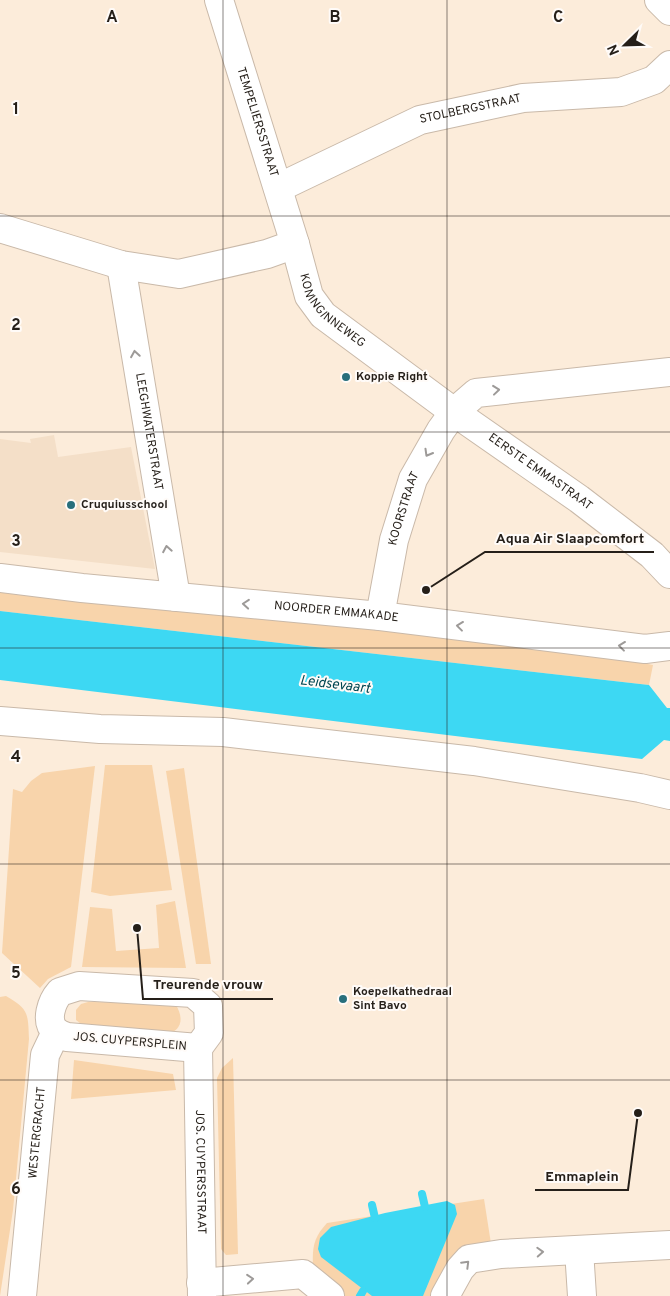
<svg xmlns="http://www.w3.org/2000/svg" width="670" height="1296" viewBox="0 0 670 1296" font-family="Overpass,sans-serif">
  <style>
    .built { fill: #f4dfc8 }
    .green { fill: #f8d4ab }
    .water { fill: #3dd8f3 }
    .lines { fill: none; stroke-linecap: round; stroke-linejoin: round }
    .stream { stroke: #3dd8f3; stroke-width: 8 }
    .street-casing { stroke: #c9b9a9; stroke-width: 30 }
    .secondary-casing { stroke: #c9b9a9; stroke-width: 30 }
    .street { stroke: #fff; stroke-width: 28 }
    .secondary { stroke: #fff; stroke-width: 28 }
    .oneway { stroke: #9d9a98 }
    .grid { fill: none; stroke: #251f19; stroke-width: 1; stroke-opacity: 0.55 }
    .poi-dot { fill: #286f7c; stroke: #fffbf8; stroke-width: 2 }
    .labels { text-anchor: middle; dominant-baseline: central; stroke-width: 4; stroke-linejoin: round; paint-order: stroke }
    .street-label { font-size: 12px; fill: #251f19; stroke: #fffbf8 }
    .poi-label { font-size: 12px; font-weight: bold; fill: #251f19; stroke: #fffbf8; text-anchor: start }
    .water-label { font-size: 14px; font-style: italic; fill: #004651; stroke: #fffbf8 }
    .grid-label { font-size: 16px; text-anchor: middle; font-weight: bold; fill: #251f19; stroke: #fffbf8; stroke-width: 4; stroke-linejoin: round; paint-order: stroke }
    .leader { fill: none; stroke: #251f19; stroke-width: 2 }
    .callout-dot { fill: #251f19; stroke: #fffbf8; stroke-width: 2 }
    .callout-label { font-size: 14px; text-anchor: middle; font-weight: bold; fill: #251f19; stroke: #fffbf8; stroke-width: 4; stroke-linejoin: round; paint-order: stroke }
  </style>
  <rect width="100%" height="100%" fill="#fcecda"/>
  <!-- built -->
  <polygon class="built" points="54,435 58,457 131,447 155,569 0,552 0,439 31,443 30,439"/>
  <!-- green -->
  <g class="green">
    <polygon points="0,590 153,609 361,628 612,657 653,665 649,685 0,611"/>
    <polygon points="105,765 152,765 172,890 110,896 91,892"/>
    <polygon points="95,766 71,967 48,979 40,988 2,953 13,789 22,792 31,781 42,773"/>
    <polygon points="184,768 211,964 196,964 166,771"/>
    <polygon points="175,901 186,968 82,967 90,907 112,909 116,951 159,948 156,905"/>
    <path d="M 6,996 C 29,1009 28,1014 29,1039 L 13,1210 L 0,1296 L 0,997 Z"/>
    <path d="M 88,1002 L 168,1003 L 176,1005 C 184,1019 182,1030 166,1035 L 85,1027 L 76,1020 L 76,1010 L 81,1004 Z"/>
    <polygon points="233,1058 238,1254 226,1255 221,1249 217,1078 222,1068"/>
    <polygon points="74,1060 173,1074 176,1090 71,1099"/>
    <path d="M 484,1199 L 492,1250 L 437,1296 L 341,1296 L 313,1266 C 312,1247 314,1237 327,1223 Z"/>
  </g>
  <!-- water -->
  <g class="water">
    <polygon points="0,611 649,685 667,708 670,708 670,741 664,740 642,759 0,680"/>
    <polygon points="447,1201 455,1205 457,1214 423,1296 372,1296 321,1257 318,1249 320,1238 331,1227 385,1213"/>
  </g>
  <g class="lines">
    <!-- stream -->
    <g class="stream">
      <polyline points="422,1194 425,1207"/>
      <polyline points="372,1205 375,1218"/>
      <polyline points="360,1296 363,1291"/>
    </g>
    <defs>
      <g id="street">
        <polyline points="659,0 670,11"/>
        <path id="s1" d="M 278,188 L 420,120 L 523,98 L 621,92 L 654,80 L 670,65"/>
        <polyline points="0,228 121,265 179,274 267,254 295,244"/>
        <path id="s2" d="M 121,265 L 176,597"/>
        <path id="s3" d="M 0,578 L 82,588 L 380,616 L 645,649 L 670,646"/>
        <path id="s4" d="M 380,616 L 394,540 L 413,479 L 441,430 L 454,412 L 476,393 L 670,372"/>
        <path d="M 79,986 L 193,993 L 208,1006 L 209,1033 L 198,1048 L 67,1037 C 64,1036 59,1034 56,1032 C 44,1021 52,1001 60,992 Z"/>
        <path id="s5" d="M 198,1048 L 202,1296"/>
        <polyline points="579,1250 582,1296"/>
        <polyline points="201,1283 303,1274 330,1296"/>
        <path id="s6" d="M 22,1296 L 45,1055 L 56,1032"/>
        <polyline points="445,1296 460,1269 469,1259 501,1254 670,1245"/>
      </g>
      <g id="secondary">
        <path id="s7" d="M 219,0 L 295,244 L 309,296 L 323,315 L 454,412 L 579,499 L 652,555 L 670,574"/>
        <polyline points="0,721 100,729 223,732 474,761 640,788 670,795"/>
      </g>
    </defs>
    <!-- street casing -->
    <use href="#street" class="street-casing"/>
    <!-- secondary casing -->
    <use href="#secondary" class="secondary-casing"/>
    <!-- street -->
    <use href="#street" class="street"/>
    <!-- secondary -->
    <use href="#secondary" class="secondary"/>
  </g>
  <!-- one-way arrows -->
  <defs><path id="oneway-chevron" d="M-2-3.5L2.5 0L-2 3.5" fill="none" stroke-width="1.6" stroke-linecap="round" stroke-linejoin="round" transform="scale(1.25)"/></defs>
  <g class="oneway">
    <use href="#oneway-chevron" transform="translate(135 354) rotate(-99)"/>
    <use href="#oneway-chevron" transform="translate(496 390) rotate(-6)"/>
    <use href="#oneway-chevron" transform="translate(428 453) rotate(120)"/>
    <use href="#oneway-chevron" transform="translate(167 549) rotate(-100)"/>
    <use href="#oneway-chevron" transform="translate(246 604) rotate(-175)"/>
    <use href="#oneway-chevron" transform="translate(460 626) rotate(-173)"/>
    <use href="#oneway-chevron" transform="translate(622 646) rotate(-173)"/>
    <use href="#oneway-chevron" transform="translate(540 1252) rotate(-3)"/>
    <use href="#oneway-chevron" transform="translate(466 1264) rotate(-45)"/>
    <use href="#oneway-chevron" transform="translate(250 1279) rotate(-5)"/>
  </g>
  <!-- grid -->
  <path class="grid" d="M 223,0 L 223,1296M 447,0 L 447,1296M 0,216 L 670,216M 0,432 L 670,432M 0,648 L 670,648M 0,864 L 670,864M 0,1080 L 670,1080"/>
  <!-- markers -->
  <g class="poi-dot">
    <circle cx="346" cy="377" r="5"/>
    <circle cx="71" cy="505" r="5"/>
    <circle cx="343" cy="999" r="5"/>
  </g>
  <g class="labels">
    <!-- street labels -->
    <g class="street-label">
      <text stroke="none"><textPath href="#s1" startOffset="209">STOLBERGSTRAAT</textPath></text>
      <text stroke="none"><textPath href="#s7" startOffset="128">TEMPELIERSSTRAAT</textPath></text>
      <text stroke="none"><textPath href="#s7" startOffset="335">KONINGINNEWEG</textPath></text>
      <text stroke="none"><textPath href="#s2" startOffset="169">LEEGHWATERSTRAAT</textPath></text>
      <text stroke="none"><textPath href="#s7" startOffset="601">EERSTE EMMASTRAAT</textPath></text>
      <text stroke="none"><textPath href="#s4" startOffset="110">KOORSTRAAT</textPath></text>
      <text stroke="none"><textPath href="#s3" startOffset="338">NOORDER EMMAKADE</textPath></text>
      <text transform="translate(130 1042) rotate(5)">JOS. CUYPERSPLEIN</text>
      <text stroke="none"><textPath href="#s6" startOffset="164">WESTERGRACHT</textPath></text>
      <text stroke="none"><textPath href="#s5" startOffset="124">JOS. CUYPERSSTRAAT</textPath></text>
    </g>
    <!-- poi labels -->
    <g class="poi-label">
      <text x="356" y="377">Koppie Right</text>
      <text x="81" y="505">Cruquiusschool</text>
      <text x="353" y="992">Koepelkathedraal<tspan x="353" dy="14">Sint Bavo</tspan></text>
    </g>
    <!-- water labels -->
    <g class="water-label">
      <text transform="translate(335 685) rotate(7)">Leidsevaart</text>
    </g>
  </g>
  <g class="grid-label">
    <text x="112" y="22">A</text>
    <text x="335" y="22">B</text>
    <text x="558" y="22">C</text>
    <text x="16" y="114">1</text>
    <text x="16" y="330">2</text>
    <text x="16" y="546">3</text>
    <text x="16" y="762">4</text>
    <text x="16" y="978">5</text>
    <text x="16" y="1194">6</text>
  </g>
  <!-- callouts -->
  <path class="leader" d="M426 590L485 552H654M137 928L143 999H273M638 1113L628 1190H535"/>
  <g class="callout-dot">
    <circle cx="426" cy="590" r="5"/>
    <circle cx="137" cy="928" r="5"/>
    <circle cx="638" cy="1113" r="5"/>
  </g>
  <g class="callout-label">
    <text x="570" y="543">Aqua Air Slaapcomfort</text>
    <text x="208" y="989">Treurende vrouw</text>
    <text x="582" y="1181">Emmaplein</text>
  </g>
  <!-- north arrow -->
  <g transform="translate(625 45) rotate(247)" stroke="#fffbf8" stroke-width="4" paint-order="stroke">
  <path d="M0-4L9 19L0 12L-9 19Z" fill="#251f19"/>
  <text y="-8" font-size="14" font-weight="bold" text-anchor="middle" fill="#251f19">N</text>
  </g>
</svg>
